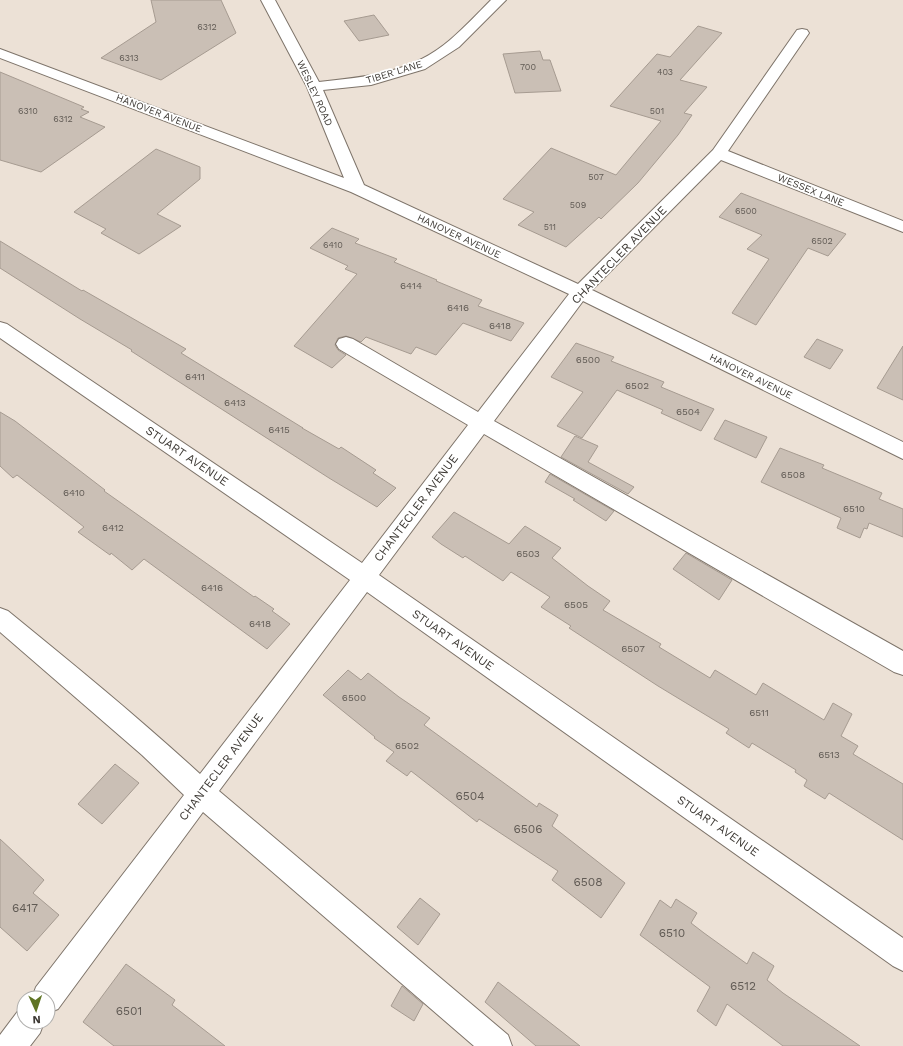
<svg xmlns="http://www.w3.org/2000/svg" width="903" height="1046" viewBox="0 0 903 1046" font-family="'Work Sans',sans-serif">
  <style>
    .building { fill: #cabfb5; stroke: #a69b91 }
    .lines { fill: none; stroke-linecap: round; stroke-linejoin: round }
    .minor-casing { stroke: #7e746a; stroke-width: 2 }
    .minor { fill: #fff; fill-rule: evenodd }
    .labels { text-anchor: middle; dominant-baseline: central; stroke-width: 3.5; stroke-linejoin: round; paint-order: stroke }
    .far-number-label { font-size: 9px; fill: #605a54 }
    .far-street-label { font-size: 10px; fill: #3d3934; stroke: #fff }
    .number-label { font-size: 10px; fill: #605a54 }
    .street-label { font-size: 12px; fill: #3d3934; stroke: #fff }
    .near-number-label { font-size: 12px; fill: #605a54 }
  </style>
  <rect width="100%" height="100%" fill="#ece1d6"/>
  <!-- building -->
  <g class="building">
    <polygon points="151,0 221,0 236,33 161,80 101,58 156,22"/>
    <polygon points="374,15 389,35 359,41 344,21"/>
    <polygon points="698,26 722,33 680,80 707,87 684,113 692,115 678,135 638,183 601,219 599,217 566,247 518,225 534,212 503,199 551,148 616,175 661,121 610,106 657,54 670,57"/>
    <polygon points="540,51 543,60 550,60 561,91 515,93 503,54"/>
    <polygon points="0,72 84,107 81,109 89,112 80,117 105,127 41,172 0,160"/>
    <polygon points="156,149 200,167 200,179 157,214 181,226 139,254 101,233 106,229 74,212"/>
    <polygon points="741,193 846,234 828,256 808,248 756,325 732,313 769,259 747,249 762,235 719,217"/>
    <polygon points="332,228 359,239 355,243 397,259 394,262 437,280 436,281 482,300 478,306 524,323 511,341 463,323 436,355 416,347 411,354 366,337 361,342 346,336 338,338 335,345 338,350 346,355 332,368 294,346 357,274 345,269 348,266 310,248"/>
    <polygon points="0,241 82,291 83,290 186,349 181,353 303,428 302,428 339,449 341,447 376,470 373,473 396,488 377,507 329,478 131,351 132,350 80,319 0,268"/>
    <polygon points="817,339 843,350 830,369 804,357"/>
    <polygon points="576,343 614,357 611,361 664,382 661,387 714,409 701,431 661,413 663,410 617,390 582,438 557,426 583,392 551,377"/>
    <polygon points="903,346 903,400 877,388"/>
    <polygon points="0,412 15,421 105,490 104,491 254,597 255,596 274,609 272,611 290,624 267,649 144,559 132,570 111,553 110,555 78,532 84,527 17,475 13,478 0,466"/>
    <polygon points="725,420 767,437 756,458 714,439"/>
    <polygon points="575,436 598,446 588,462 634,487 628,494 561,457"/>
    <polygon points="780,448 824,465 822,468 882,493 879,499 903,509 903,537 869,523 867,529 864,528 860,538 837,528 841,518 761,482"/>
    <polygon points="550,474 614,511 606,521 573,500 575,499 545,482"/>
    <polygon points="454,512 509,544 525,526 561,548 552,558 588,586 610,601 603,610 661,644 659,647 710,678 715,670 756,695 763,683 824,720 833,703 852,714 841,736 858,746 853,754 903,784 903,840 829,793 825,799 804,786 807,780 795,772 796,770 752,743 749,748 726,733 729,729 658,686 569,628 571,626 541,607 550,597 511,572 503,581 465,556 463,558 441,544 432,537"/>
    <polygon points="686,553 732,580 719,600 673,569"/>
    <polygon points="348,670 361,680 368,673 399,697 430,718 424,725 537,807 539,803 558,815 552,826 625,883 601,918 552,880 558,871 479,819 477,822 411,771 407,776 386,761 394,752 374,738 375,737 323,695"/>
    <polygon points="115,764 139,783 102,824 78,804"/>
    <polygon points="0,839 44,880 33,893 59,915 27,951 0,927"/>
    <polygon points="420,898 440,914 418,945 397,927"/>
    <polygon points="676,899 697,913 691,923 704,933 747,964 753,952 774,966 767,980 783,993 860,1046 783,1046 727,1004 716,1026 697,1011 710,987 640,935 660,900 671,908"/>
    <polygon points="126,964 175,1000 172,1005 225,1046 114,1046 83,1022"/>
    <polygon points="498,982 580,1046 536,1046 485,1002"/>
    <polygon points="402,986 423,1004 414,1021 391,1006"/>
  </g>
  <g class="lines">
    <defs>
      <g id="minor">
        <path d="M 261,0 L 275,0 L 319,82 C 366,77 412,73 450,40 C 464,28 478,13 491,0 L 506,0 L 459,47 L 425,69 L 371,85 L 323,90 L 364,185 L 578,284 L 713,150 L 797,30 L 802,29 L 807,30 L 809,33 L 728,151 L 903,221 L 903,232 L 721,160 L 592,290 L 903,442 L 903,459 L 583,301 L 494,421 L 903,651 L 903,675 L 894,672 L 484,434 L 379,575 L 903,938 L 903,971 L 893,966 L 367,592 L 219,791 L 508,1035 L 512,1046 L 474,1046 L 203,812 L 58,1009 L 48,1013 L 48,998 L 32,998 L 36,987 L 184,795 L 142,755 L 0,632 L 0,608 L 8,611 C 73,664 138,717 200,774 L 350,580 L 0,338 L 0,322 L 7,324 L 362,563 L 468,425 L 339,349 L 336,344 L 339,339 L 346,337 L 353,339 L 478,412 L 569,294 L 351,192 L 0,58 L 0,49 L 344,178 L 307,87 Z"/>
        <polygon points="24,1009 24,1022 44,1022 40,1033 30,1046 0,1046 0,1035 18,1011"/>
      </g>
    </defs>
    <!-- minor casing -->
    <use href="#minor" class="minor-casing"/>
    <!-- minor -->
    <use href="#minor" class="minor"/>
  </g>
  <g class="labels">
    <!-- far-number labels -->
    <g class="far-number-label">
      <text x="207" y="27">6312</text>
      <text x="129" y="58">6313</text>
      <text x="528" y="67">700</text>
      <text x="665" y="72">403</text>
      <text x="28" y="111">6310</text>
      <text x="657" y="111">501</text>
      <text x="63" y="119">6312</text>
      <text x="596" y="177">507</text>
      <text x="578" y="205">509</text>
      <text x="746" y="211">6500</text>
      <text x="550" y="227">511</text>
      <text x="822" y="241">6502</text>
      <text x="333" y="245">6410</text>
    </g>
    <!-- far-street labels -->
    <g class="far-street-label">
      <text transform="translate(394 72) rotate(-17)">TIBER LANE</text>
      <text transform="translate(315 93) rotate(65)">WESLEY ROAD</text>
      <text transform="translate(159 113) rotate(21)">HANOVER AVENUE</text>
      <text transform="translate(811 190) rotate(22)">WESSEX LANE</text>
      <text transform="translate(459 236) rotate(25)">HANOVER AVENUE</text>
      <text transform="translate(751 376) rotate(26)">HANOVER AVENUE</text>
    </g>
    <!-- number labels -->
    <g class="number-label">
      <text x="411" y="285">6414</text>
      <text x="458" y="307">6416</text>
      <text x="500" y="325">6418</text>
      <text x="588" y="359">6500</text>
      <text x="195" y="376">6411</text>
      <text x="637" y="385">6502</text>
      <text x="235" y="402">6413</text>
      <text x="688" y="411">6504</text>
      <text x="279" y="429">6415</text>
      <text x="793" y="474">6508</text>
      <text x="74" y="492">6410</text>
      <text x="854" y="508">6510</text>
      <text x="113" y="527">6412</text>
      <text x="528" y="553">6503</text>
      <text x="212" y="587">6416</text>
      <text x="576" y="604">6505</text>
      <text x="260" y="623">6418</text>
      <text x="633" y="648">6507</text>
      <text x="354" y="697">6500</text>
      <text x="759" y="712">6511</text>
      <text x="407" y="745">6502</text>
      <text x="829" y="754">6513</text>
    </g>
    <!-- street labels -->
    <g class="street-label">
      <text transform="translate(619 255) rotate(-46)">CHANTECLER AVENUE</text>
      <text transform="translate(187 456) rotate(34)">STUART AVENUE</text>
      <text transform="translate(416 508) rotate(-53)">CHANTECLER AVENUE</text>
      <text transform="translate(453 640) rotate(35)">STUART AVENUE</text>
      <text transform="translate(221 767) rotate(-53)">CHANTECLER AVENUE</text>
      <text transform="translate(718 826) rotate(35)">STUART AVENUE</text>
    </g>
    <!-- near-number labels -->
    <g class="near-number-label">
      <text x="470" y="796">6504</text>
      <text x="528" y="829">6506</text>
      <text x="588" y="882">6508</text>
      <text x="25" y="908">6417</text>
      <text x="672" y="933">6510</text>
      <text x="743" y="986">6512</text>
      <text x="129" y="1011">6501</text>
    </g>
  </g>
  <!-- north arrow -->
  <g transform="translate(36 1010) rotate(177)"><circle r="19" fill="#ffffff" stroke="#b1b0ae"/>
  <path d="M0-3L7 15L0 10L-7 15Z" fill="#5f7424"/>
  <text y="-6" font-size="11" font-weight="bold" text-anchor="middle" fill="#3d3934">N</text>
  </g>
</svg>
